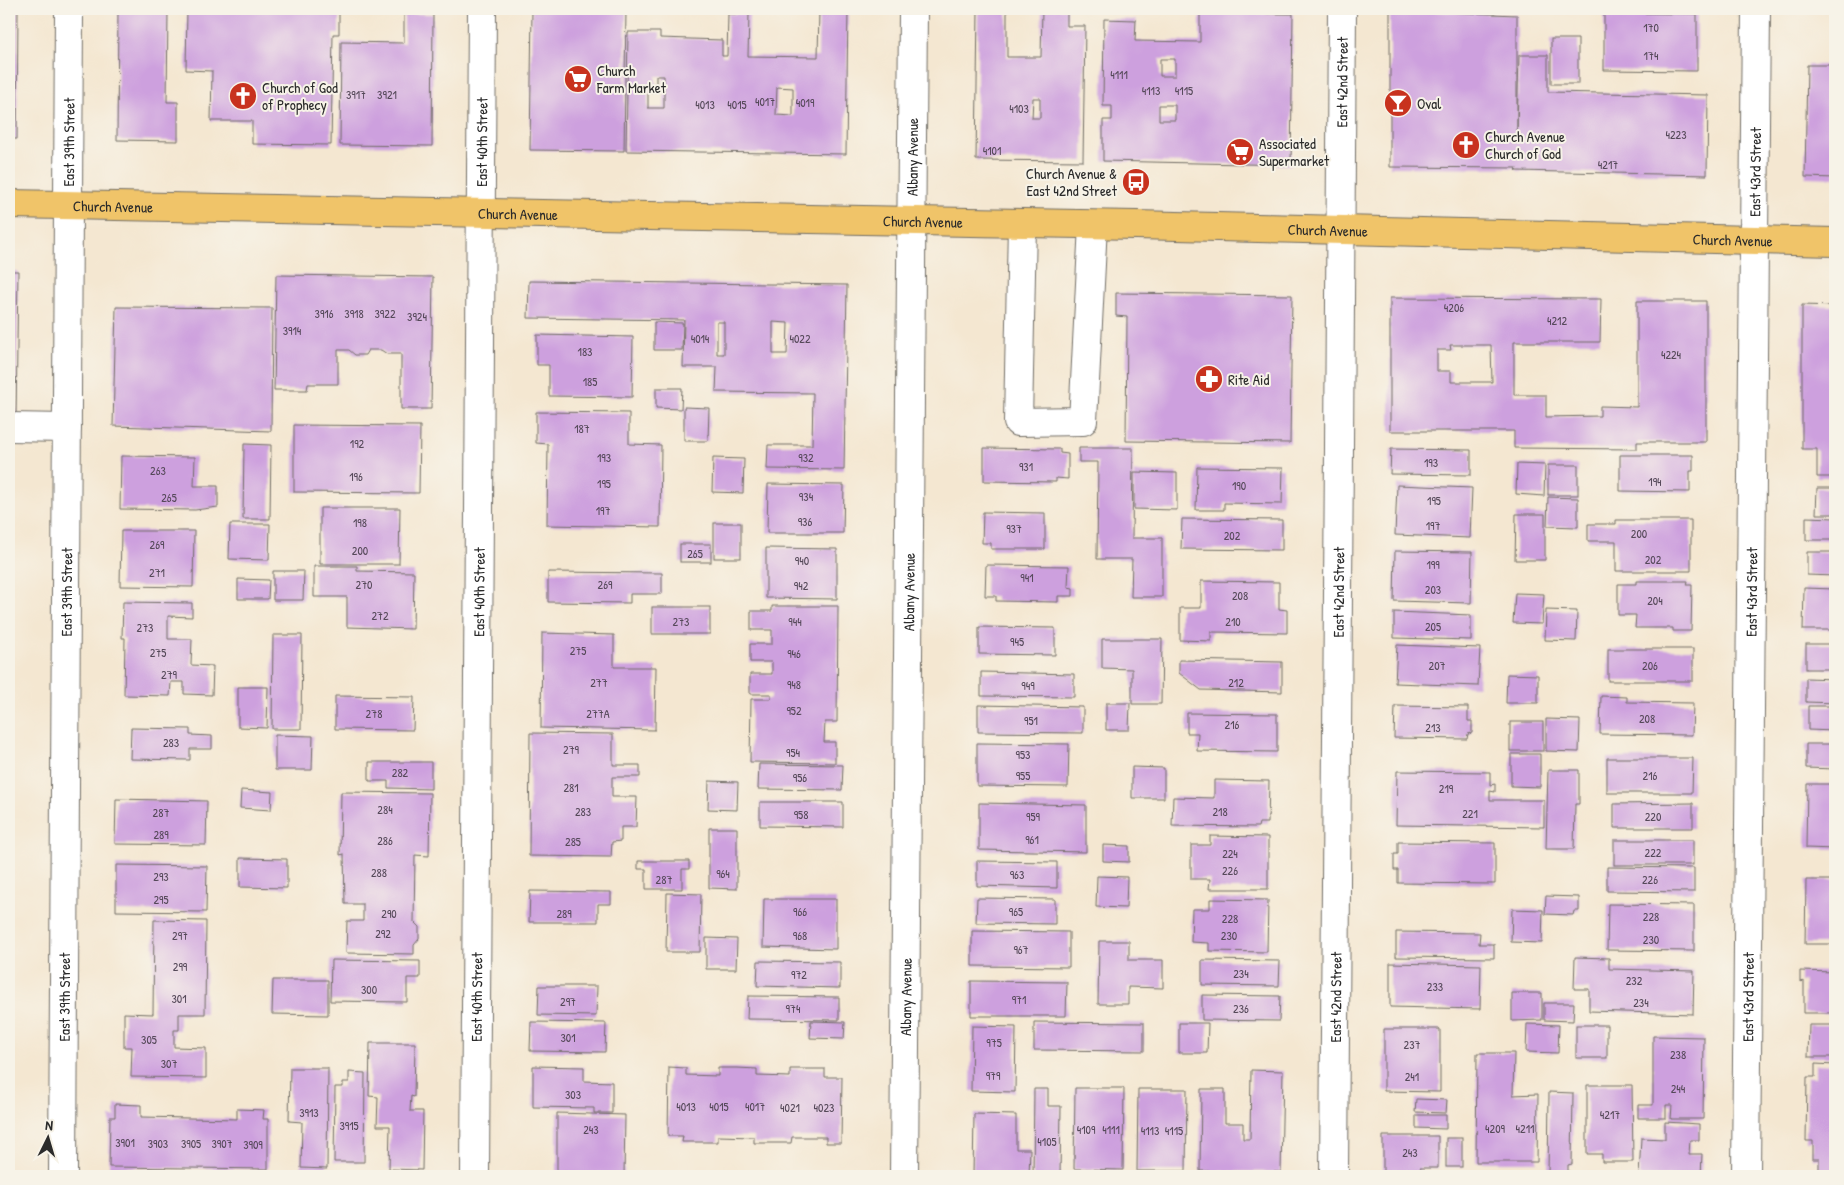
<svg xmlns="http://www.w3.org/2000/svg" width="1844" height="1185" viewBox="0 0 1844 1185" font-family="'Patrick Hand',sans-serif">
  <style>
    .building { fill: #cda0de; fill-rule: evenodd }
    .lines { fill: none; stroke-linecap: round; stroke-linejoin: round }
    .minor-casing { stroke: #716d65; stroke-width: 30 }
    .major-casing { stroke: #716d65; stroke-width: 30 }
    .minor { stroke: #fff; stroke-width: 28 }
    .major { stroke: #f0c469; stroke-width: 28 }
    .labels { text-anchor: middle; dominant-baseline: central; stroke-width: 4; stroke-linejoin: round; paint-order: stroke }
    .number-label { font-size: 12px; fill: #544858 }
    .poi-label { font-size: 15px; fill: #2b2b2b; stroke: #f7f3e8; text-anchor: start }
    .street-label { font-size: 15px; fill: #2b2b2b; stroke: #f7f3e8 }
  </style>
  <rect width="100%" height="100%" fill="#f7f3e8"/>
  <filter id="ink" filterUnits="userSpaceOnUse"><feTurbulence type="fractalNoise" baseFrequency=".02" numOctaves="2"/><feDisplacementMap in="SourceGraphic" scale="10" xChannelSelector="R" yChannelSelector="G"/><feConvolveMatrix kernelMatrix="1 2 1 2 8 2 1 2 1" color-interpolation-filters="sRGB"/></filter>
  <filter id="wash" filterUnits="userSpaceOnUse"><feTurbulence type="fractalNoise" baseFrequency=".0096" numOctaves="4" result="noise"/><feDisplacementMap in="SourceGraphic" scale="20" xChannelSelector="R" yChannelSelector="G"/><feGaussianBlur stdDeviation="1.12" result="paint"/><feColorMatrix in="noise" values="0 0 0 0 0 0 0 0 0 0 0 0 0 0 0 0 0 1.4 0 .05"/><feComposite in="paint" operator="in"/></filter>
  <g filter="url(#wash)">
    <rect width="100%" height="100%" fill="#f4e7d1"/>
    <g id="blocks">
      <!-- building -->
      <g class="building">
        <polygon points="9,9 18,9 17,139 9,139"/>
        <polygon points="187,9 339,9 339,34 333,34 331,145 252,144 252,121 211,121 212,71 186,70"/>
        <polygon points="532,9 626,9 624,151 530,150"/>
        <path d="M 819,9 L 848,9 L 846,154 L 626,151 L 628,32 L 660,32 L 660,38 L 722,40 L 722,56 L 727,56 L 728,14 L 749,14 L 748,56 L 818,57 ZM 656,76 L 664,76 L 664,108 L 648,108 L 648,92 L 656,92 ZM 777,87 L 793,88 L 793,116 L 776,115 Z"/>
        <path d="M 978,9 L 1007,9 L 1007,57 L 1041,57 L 1042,9 L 1067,9 L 1067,26 L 1085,26 L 1083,161 L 976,160 ZM 1033,98 L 1040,98 L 1040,118 L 1032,118 Z"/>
        <polygon points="118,10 168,10 167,102 178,102 178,141 117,140"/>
        <polygon points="1390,10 1517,15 1517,130 1519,55 1548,55 1548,92 1708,95 1707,175 1516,171 1517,168 1390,167"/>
        <path d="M 1200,13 L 1293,14 L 1291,165 L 1103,161 L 1103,120 L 1112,120 L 1112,106 L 1103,106 L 1104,19 L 1136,20 L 1135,41 L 1200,42 ZM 1160,59 L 1175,59 L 1175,76 L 1160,76 ZM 1159,105 L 1175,105 L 1175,120 L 1159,120 Z"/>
        <polygon points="1604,13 1697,14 1697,71 1604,70"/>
        <polygon points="404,14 433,14 432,146 340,145 341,42 404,43"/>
        <rect x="1551" y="39" width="27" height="45"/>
        <polygon points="1807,65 1835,65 1835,178 1805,177"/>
        <polygon points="9,271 18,271 16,421 9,421"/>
        <polygon points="276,275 433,277 431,409 401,409 401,354 387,354 381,350 368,350 365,355 355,355 349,350 338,350 338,384 308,384 307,390 274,390"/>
        <path d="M 529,281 L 847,285 L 844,470 L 767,469 L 768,445 L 812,445 L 813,393 L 716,392 L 717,367 L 683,367 L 684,320 L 528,318 ZM 717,322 L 724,322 L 724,354 L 717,354 ZM 773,322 L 788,323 L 787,354 L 773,354 Z"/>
        <polygon points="1116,293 1292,295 1290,443 1126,441 1127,317 1116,316"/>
        <path d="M 1390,298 L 1601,299 L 1600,342 L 1514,342 L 1514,395 L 1546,395 L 1546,417 L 1600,416 L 1600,406 L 1637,407 L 1637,301 L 1706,301 L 1706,442 L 1637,442 L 1637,449 L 1514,448 L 1514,431 L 1390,431 ZM 1450,345 L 1491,345 L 1492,382 L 1451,382 L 1451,371 L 1437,371 L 1437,350 L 1451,350 Z"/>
        <polygon points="1802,305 1835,306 1835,477 1817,477 1817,449 1802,449"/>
        <polygon points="116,307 272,308 271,431 113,426"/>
        <polygon points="654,322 683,323 682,350 654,350"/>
        <polygon points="537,335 633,337 632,397 549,396 549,365 537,365"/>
        <polygon points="656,388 682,388 681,409 656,408"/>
        <polygon points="684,407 709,408 708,441 684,441"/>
        <polygon points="536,412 629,413 629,444 661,445 660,527 547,525 548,444 536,443"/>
        <polygon points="294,425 420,426 419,493 294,492"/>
        <polygon points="244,444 271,445 270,519 243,519"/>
        <polygon points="9,446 11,448 11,457 9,459"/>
        <polygon points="984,448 1060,449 1060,453 1068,454 1068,479 1056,478 1056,482 984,481"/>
        <polygon points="1079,448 1133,448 1132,538 1162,538 1162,597 1131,597 1132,559 1097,559 1098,462 1079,462"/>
        <polygon points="1391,449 1471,450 1471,475 1390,474"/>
        <polygon points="1620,455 1693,455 1693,471 1690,471 1690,492 1620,491"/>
        <polygon points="121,456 195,457 194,486 218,486 218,507 195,510 120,509"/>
        <polygon points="713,458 744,459 743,493 712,492"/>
        <polygon points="1517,464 1545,465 1544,496 1516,494"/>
        <rect x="1548" y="465" width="30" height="30"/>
        <polygon points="1197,467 1283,468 1282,504 1224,503 1224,510 1196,510"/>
        <polygon points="1134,472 1177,473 1177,510 1134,509"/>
        <polygon points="768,484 844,485 843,533 767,533"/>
        <polygon points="1397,485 1472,488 1470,538 1395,535"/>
        <polygon points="1817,488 1835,488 1835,514 1816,514"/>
        <polygon points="1548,497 1578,498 1578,527 1547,526"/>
        <polygon points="320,508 400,508 399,564 320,564"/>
        <polygon points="983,512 1045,513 1045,549 991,549 991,543 982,543"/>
        <polygon points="1516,514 1545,514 1545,560 1515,560"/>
        <polygon points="1806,517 1835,518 1835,540 1806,540"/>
        <polygon points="1182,519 1282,520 1282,550 1181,549"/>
        <polygon points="1616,520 1691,520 1691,571 1616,571 1616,541 1588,541 1588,524 1616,524"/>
        <rect x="714" y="523" width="27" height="35"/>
        <polygon points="230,524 270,524 269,560 229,559"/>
        <polygon points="121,531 194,531 193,587 120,586"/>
        <rect x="680" y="544" width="31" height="18"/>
        <polygon points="766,548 837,549 837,599 766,598"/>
        <polygon points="1395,551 1472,552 1471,603 1394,601"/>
        <polygon points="1807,552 1835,552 1835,576 1807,575"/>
        <polygon points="986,565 1069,566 1068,587 1073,588 1073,596 1058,596 1058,602 996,601 996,596 985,596"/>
        <polygon points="314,566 357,566 357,571 414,572 413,629 347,627 347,597 314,597"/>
        <polygon points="273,571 304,571 303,600 273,600"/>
        <polygon points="548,572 662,573 662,594 630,594 630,603 548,602"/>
        <polygon points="238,579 269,580 268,599 238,599"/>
        <polygon points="1201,581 1279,582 1279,609 1287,610 1287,633 1211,632 1211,641 1180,640 1180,608 1201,608"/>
        <polygon points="1636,581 1688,581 1687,585 1692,585 1691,631 1673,631 1673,628 1635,628 1636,615 1618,615 1618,584 1636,584"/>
        <polygon points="1804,588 1835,589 1835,630 1803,630"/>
        <polygon points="1515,593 1544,594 1542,624 1513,623"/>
        <polygon points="123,602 192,603 192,617 168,616 168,639 192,639 191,665 213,666 212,695 184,694 184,682 171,682 170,696 124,695 125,638 122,638"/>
        <polygon points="772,606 838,606 837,722 825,722 824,742 835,742 835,763 750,762 751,699 771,699 771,694 750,694 750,674 772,674 772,662 750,662 750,644 772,644 772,630 751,630 751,611 772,611"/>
        <rect x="652" y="607" width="58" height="27"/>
        <polygon points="1546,610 1577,611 1576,641 1545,640"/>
        <polygon points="1394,612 1471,615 1471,640 1394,638"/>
        <polygon points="979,627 1055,628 1055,655 979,654"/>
        <polygon points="542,633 614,635 614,667 656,667 655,730 541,728"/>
        <polygon points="273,635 302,635 301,729 272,729"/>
        <polygon points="1102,639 1162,639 1161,704 1132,704 1132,669 1102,668"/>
        <rect x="1806" y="644" width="29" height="25"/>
        <polygon points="1397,645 1480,648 1478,686 1395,683"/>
        <rect x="1608" y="649" width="85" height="32"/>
        <polygon points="1179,660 1282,662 1282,692 1201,690 1179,673"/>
        <polygon points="981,672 1074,674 1074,697 981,696"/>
        <polygon points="1507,674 1538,675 1538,703 1506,703"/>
        <polygon points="1806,678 1835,679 1835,703 1806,702"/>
        <polygon points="238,687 268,687 267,728 238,727"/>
        <polygon points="335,696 414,697 413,730 335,729"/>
        <polygon points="1601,696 1627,697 1627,702 1693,703 1692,735 1600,734"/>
        <polygon points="1106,703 1130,703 1129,730 1106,730"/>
        <polygon points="978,705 1083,707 1083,733 978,732"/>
        <polygon points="1395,706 1468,707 1468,721 1472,721 1472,733 1468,734 1467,739 1394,738"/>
        <polygon points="1808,706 1835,706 1835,731 1808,730"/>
        <polygon points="1187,713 1277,714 1277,752 1197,751 1198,733 1187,733"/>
        <polygon points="1546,719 1580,720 1579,752 1546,751"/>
        <rect x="1510" y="722" width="33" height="29"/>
        <polygon points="131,728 190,729 190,735 212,736 212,749 190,749 190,760 130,759"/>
        <polygon points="530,733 613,734 613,765 640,765 640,777 612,777 612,797 637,797 636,827 621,827 621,841 612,842 611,857 529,856"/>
        <polygon points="275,735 313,736 312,770 275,770"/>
        <polygon points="977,743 1069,744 1068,787 977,786"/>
        <polygon points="1806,744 1835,744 1835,769 1806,768"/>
        <polygon points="1511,754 1540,754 1540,787 1511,786"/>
        <polygon points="1607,758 1693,758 1692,793 1607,793"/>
        <polygon points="369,762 431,762 431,789 388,788 388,781 369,781"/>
        <polygon points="759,764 843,765 842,790 758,789"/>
        <polygon points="1132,767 1164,768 1164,798 1132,798"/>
        <polygon points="1548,770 1579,770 1579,804 1575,804 1574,849 1546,849"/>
        <polygon points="1397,771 1490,772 1490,785 1495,784 1495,792 1490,791 1490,800 1544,800 1544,827 1396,825"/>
        <polygon points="1214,780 1269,781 1268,823 1259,823 1258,827 1172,826 1173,797 1214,798"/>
        <polygon points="709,781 738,782 737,810 708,809"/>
        <polygon points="1807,784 1835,784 1835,849 1806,848"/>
        <polygon points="241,790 272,792 271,810 240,808"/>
        <polygon points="341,792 430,793 429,856 415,855 414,922 419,927 419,939 414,945 414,954 346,953 347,921 363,921 363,904 345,904 344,854 340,855"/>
        <polygon points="116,799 207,801 206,845 115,844"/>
        <polygon points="760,802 843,802 843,827 760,826"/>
        <polygon points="979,803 1086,805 1086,852 979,850"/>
        <polygon points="1693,803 1693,828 1614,828 1614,804"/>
        <polygon points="709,828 737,828 737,889 709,888"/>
        <polygon points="1210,836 1268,837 1268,889 1209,889 1210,879 1191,879 1191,845 1210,845"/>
        <rect x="1614" y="840" width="79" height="25"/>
        <polygon points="1398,842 1495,843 1495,884 1398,883 1398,870 1394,870 1394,854 1398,854"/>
        <polygon points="1103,845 1129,846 1129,862 1103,861"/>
        <polygon points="240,858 287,859 287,888 240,887"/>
        <polygon points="638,861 689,861 689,869 682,869 682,889 646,889 646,869 638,869"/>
        <polygon points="977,861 1057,862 1057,888 977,886"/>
        <polygon points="116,865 207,866 206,912 116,911"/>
        <polygon points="1607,867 1694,868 1694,892 1607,891"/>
        <polygon points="1097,876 1127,877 1126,908 1096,907"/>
        <polygon points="1806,880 1835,880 1835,944 1805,944"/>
        <polygon points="530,891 611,892 611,904 598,904 598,922 529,922"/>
        <polygon points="667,893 701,894 700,952 666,952"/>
        <polygon points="1546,896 1579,897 1579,911 1574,911 1573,915 1545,914"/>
        <polygon points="977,898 1055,899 1055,924 976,923"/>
        <polygon points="764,899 836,899 836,949 763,947"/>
        <polygon points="1210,899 1268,900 1267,952 1209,951 1209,943 1191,942 1192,909 1210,909"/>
        <polygon points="1608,904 1694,905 1694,951 1607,950"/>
        <polygon points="1512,909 1543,910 1542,943 1511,942"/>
        <polygon points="154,920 206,921 205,1014 179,1014 179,1030 174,1030 174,1047 206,1048 206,1078 131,1077 132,1047 124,1047 124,1013 153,1014"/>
        <polygon points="972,931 1069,932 1069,967 972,966"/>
        <polygon points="1396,932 1480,933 1479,944 1494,944 1494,958 1396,957"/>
        <polygon points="706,938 737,939 736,969 706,969"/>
        <polygon points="1099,941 1129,941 1129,960 1163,960 1163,988 1128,987 1128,1004 1098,1004"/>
        <polygon points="1575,957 1609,958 1609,969 1694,971 1693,1014 1589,1011 1589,989 1574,989"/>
        <polygon points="331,960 420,961 420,978 407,978 407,1002 330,1001"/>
        <polygon points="1202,960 1280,961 1279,986 1202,985"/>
        <polygon points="758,961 840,962 840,988 757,986"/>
        <polygon points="1390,963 1481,965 1480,1009 1390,1007"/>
        <polygon points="1800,971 1835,972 1835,1013 1804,1013 1804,981 1800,982"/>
        <polygon points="273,980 328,980 328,1015 272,1014"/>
        <polygon points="971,981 1067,982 1066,1016 971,1016"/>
        <polygon points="539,986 597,986 596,1016 538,1015"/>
        <polygon points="1512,993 1542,993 1542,1020 1512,1021"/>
        <polygon points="1202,995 1280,996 1279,1021 1202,1020"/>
        <polygon points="748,996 839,997 839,1020 747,1019"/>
        <polygon points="1544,1003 1574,1003 1573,1021 1544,1020"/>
        <polygon points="811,1021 845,1022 844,1039 810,1038"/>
        <polygon points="531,1022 606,1023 605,1052 530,1051"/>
        <polygon points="1034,1022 1144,1023 1144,1051 1034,1050"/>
        <polygon points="1179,1023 1208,1023 1207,1053 1179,1053"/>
        <polygon points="1527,1024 1559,1025 1558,1053 1526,1052"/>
        <rect x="1576" y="1025" width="31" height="33"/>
        <polygon points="1809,1025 1835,1025 1835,1057 1808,1057"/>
        <polygon points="972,1026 1016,1027 1015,1092 971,1091"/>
        <polygon points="1384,1029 1440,1029 1440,1092 1384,1091"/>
        <polygon points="1653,1036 1704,1037 1703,1119 1671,1119 1672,1105 1666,1105 1666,1118 1638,1118 1638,1105 1653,1105"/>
        <polygon points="370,1043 415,1043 414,1097 411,1096 410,1111 423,1111 422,1170 389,1169 390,1126 377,1126 378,1097 369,1096"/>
        <polygon points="1477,1053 1514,1053 1513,1095 1538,1094 1537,1162 1476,1162"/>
        <polygon points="1815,1064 1835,1065 1835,1174 1819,1174 1819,1159 1813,1159 1813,1141 1806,1141 1807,1077 1815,1077"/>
        <polygon points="533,1066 584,1067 584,1081 612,1082 612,1113 594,1113 594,1108 533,1107"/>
        <polygon points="669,1067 686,1068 686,1075 718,1076 718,1068 737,1068 757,1069 757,1076 790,1077 790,1069 825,1069 825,1077 842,1077 841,1143 826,1143 826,1137 792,1137 791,1143 754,1143 754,1137 718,1136 718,1142 682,1142 683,1136 668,1136"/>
        <polygon points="290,1068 328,1068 327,1169 301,1168 302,1122 289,1121"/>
        <polygon points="1251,1070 1283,1071 1281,1172 1200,1171 1201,1089 1225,1089 1225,1123 1243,1123 1243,1139 1250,1139"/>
        <polygon points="349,1072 365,1073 364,1162 334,1162 335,1087 343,1087 343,1082 349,1082"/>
        <polygon points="1587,1085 1632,1085 1633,1162 1602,1162 1602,1154 1587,1154"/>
        <polygon points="1075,1088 1124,1088 1123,1170 1074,1169"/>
        <polygon points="1034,1089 1048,1089 1048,1106 1061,1106 1060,1176 1033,1176"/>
        <polygon points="1138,1089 1187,1089 1186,1171 1137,1171"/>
        <polygon points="1549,1092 1573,1093 1572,1164 1568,1165 1568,1176 1548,1176"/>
        <polygon points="1416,1099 1447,1100 1446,1113 1415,1112"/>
        <polygon points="115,1104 141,1105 141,1117 237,1119 237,1109 264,1110 263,1119 268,1119 268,1169 109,1167 110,1117 115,1117"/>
        <polygon points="557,1113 625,1115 624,1176 557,1175"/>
        <polygon points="974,1114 1016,1115 1016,1149 1030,1149 1029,1176 973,1176"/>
        <polygon points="1416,1115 1446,1115 1446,1129 1416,1128"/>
        <polygon points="1665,1122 1699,1124 1699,1140 1690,1140 1689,1154 1702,1154 1701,1176 1639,1176 1641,1138 1665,1139"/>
        <polygon points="1383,1136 1438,1136 1438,1168 1420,1168 1420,1176 1383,1176"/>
        <rect x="1446" y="1138" width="16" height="29"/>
      </g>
    </g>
  </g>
  <g filter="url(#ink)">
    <use href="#blocks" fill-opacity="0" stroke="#716d65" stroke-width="1"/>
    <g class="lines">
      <defs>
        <g id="minor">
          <polyline points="1022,224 1018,422 1083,421 1093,225"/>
          <polyline points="9,427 67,428"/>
          <path id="s1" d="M 63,1176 L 69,9"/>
          <path id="s2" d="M 475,1176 L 482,9"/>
          <path id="s3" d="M 904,1176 L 913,9"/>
          <path id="s4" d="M 1334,1176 L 1342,9"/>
          <path id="s5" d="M 1746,1176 L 1756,9"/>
        </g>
        <g id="major">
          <path id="s6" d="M 9,204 L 1136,225 L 1835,242"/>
        </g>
      </defs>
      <!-- minor casing -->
      <use href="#minor" class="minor-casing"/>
      <!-- major casing -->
      <use href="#major" class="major-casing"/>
      <!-- minor -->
      <use href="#minor" class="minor"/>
      <!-- major -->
      <use href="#major" class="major"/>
    </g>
  </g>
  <!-- icons -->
  <defs>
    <symbol id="supermarket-disc" viewBox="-11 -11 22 22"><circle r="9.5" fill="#c8321e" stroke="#f7f3e8"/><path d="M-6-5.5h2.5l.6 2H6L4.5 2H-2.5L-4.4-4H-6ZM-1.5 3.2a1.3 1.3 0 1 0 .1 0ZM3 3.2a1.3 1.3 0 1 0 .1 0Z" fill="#fff"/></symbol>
    <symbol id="church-disc" viewBox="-11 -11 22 22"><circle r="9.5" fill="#c8321e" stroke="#f7f3e8"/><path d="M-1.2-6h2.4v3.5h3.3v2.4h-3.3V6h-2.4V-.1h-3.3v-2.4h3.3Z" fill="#fff"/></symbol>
    <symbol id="bar-disc" viewBox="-11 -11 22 22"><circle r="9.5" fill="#c8321e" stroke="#f7f3e8"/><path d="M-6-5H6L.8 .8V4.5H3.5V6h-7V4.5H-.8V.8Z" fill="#fff"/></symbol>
    <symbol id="bus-disc" viewBox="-11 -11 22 22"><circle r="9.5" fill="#c8321e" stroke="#f7f3e8"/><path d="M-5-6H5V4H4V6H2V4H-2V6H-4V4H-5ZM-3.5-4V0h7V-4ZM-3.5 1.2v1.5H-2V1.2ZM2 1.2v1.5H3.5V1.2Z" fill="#fff"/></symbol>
    <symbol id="pharmacy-disc" viewBox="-11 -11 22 22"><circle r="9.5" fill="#c8321e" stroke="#f7f3e8"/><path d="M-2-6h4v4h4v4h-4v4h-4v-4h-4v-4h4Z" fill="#fff"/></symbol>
  </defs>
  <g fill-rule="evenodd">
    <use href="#supermarket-disc" x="562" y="63" width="32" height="32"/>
    <use href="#church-disc" x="227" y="80" width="32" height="32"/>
    <use href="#bar-disc" x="1382" y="87" width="32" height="32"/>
    <use href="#church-disc" x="1450" y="129" width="32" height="32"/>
    <use href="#supermarket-disc" x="1224" y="136" width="32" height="32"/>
    <use href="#bus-disc" x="1120" y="166" width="32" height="32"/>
    <use href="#pharmacy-disc" x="1193" y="363" width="32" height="32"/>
  </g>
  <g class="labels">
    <!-- number labels -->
    <g class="number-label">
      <text x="1651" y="27">170</text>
      <text x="1651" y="55">174</text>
      <text x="1119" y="74">4111</text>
      <text x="1151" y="90">4113</text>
      <text x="1184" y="90">4115</text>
      <text x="356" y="94">3917</text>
      <text x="387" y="94">3921</text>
      <text x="765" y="101">4017</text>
      <text x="805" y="102">4019</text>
      <text x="705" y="104">4013</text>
      <text x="737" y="104">4015</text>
      <text x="1019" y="108">4103</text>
      <text x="1676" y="134">4223</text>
      <text x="992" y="150">4101</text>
      <text x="1608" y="164">4217</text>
      <text x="1454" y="307">4206</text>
      <text x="324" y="313">3916</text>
      <text x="354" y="313">3918</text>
      <text x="385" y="313">3922</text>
      <text x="417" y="316">3924</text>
      <text x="1557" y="320">4212</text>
      <text x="292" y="330">3914</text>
      <text x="700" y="338">4014</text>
      <text x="800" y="338">4022</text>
      <text x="585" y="351">183</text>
      <text x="1671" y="354">4224</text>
      <text x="590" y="381">185</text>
      <text x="582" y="428">187</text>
      <text x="357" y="443">192</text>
      <text x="604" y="457">193</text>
      <text x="806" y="457">932</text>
      <text x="1431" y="462">193</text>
      <text x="1026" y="466">931</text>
      <text x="158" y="470">263</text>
      <text x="356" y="476">196</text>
      <text x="1655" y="481">194</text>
      <text x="604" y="483">195</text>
      <text x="1239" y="485">190</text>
      <text x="806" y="496">934</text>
      <text x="169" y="497">265</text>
      <text x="1434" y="500">195</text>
      <text x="603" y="510">197</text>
      <text x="805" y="521">936</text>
      <text x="360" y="522">198</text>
      <text x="1433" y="525">197</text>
      <text x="1014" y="528">937</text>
      <text x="1639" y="533">200</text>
      <text x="1232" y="535">202</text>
      <text x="157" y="544">269</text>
      <text x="360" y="550">200</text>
      <text x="695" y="553">265</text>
      <text x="1653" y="559">202</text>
      <text x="802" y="560">940</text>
      <text x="1433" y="564">199</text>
      <text x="157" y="572">271</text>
      <text x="1027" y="577">941</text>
      <text x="364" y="584">270</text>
      <text x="605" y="584">269</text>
      <text x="801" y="585">942</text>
      <text x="1433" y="589">203</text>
      <text x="1240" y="595">208</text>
      <text x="1655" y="600">204</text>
      <text x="380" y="615">272</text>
      <text x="681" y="621">273</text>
      <text x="795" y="621">944</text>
      <text x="1233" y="621">210</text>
      <text x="1433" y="626">205</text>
      <text x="145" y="627">273</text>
      <text x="1017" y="641">945</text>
      <text x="578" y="650">275</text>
      <text x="158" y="652">275</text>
      <text x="794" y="653">946</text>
      <text x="1437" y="665">207</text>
      <text x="1650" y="665">206</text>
      <text x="169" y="674">279</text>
      <text x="599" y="682">277</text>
      <text x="1236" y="682">212</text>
      <text x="794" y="684">948</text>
      <text x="1028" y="685">949</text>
      <text x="794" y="710">952</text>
      <text x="374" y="713">278</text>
      <text x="598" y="713">277A</text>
      <text x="1647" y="718">208</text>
      <text x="1031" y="720">951</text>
      <text x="1232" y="724">216</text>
      <text x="1433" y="727">213</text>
      <text x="171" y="742">283</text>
      <text x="571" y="749">279</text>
      <text x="793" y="752">954</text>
      <text x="1023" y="754">953</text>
      <text x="400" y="772">282</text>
      <text x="1023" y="775">955</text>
      <text x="1650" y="775">216</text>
      <text x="800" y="777">956</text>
      <text x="571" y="787">281</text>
      <text x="1446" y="788">219</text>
      <text x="385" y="809">284</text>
      <text x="583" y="811">283</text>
      <text x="1220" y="811">218</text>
      <text x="161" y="812">287</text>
      <text x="1470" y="813">221</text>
      <text x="801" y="814">958</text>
      <text x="1033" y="816">959</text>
      <text x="1653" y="816">220</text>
      <text x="161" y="834">289</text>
      <text x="1032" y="839">961</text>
      <text x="385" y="840">286</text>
      <text x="573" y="841">285</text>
      <text x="1653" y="852">222</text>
      <text x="1230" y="853">224</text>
      <text x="1230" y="870">226</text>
      <text x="379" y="872">288</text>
      <text x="723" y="873">964</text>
      <text x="1017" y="874">963</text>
      <text x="161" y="876">293</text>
      <text x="664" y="879">287</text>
      <text x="1650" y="879">226</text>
      <text x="161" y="899">295</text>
      <text x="800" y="911">966</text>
      <text x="1016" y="911">965</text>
      <text x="389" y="913">290</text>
      <text x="564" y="913">289</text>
      <text x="1651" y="916">228</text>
      <text x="1230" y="918">228</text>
      <text x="383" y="933">292</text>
      <text x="180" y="935">297</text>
      <text x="800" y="935">968</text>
      <text x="1229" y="935">230</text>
      <text x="1651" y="939">230</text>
      <text x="1021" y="949">967</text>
      <text x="180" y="966">299</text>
      <text x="1241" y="973">234</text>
      <text x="799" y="974">972</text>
      <text x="1634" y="980">232</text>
      <text x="1435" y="986">233</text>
      <text x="369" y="989">300</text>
      <text x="179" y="998">301</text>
      <text x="1019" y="999">971</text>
      <text x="568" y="1001">297</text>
      <text x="1641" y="1002">234</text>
      <text x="793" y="1008">974</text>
      <text x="1241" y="1008">236</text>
      <text x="568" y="1037">301</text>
      <text x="149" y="1039">305</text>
      <text x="994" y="1042">975</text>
      <text x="1412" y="1044">237</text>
      <text x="1678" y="1054">238</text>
      <text x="169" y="1063">307</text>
      <text x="993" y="1075">979</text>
      <text x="1412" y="1076">241</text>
      <text x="1678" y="1088">244</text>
      <text x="573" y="1094">303</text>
      <text x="686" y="1106">4013</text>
      <text x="719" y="1106">4015</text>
      <text x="755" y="1106">4017</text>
      <text x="790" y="1107">4021</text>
      <text x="824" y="1107">4023</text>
      <text x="309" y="1112">3913</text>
      <text x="1610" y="1114">4217</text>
      <text x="349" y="1125">3915</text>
      <text x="1495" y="1128">4209</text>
      <text x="1525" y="1128">4211</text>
      <text x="591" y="1129">243</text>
      <text x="1086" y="1129">4109</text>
      <text x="1111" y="1129">4111</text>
      <text x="1150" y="1130">4113</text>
      <text x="1174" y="1130">4115</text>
      <text x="1047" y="1141">4105</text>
      <text x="125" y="1142">3901</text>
      <text x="158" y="1143">3903</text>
      <text x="191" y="1143">3905</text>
      <text x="222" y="1143">3907</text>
      <text x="253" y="1144">3909</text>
      <text x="1410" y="1152">243</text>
    </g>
    <!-- poi labels -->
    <g class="poi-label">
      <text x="597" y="70">Church<tspan x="597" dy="17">Farm Market</tspan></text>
      <text x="262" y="87">Church of God<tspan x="262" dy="17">of Prophecy</tspan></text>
      <text x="1417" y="103">Oval</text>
      <text x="1485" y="136">Church Avenue<tspan x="1485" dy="17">Church of God</tspan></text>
      <text x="1259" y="143">Associated<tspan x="1259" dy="17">Supermarket</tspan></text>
      <text x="1117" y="173" text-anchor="end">Church Avenue &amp;<tspan x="1117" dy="17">East 42nd Street</tspan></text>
      <text x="1228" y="379">Rite Aid</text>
    </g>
    <!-- street labels -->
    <g class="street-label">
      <text stroke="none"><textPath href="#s4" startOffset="1094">East 42nd Street</textPath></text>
      <text stroke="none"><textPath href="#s1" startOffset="1034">East 39th Street</textPath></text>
      <text stroke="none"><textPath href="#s2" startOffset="1034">East 40th Street</textPath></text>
      <text stroke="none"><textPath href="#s3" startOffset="1019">Albany Avenue</textPath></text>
      <text stroke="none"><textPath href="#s5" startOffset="1004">East 43rd Street</textPath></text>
      <text stroke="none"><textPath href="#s6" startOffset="104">Church Avenue</textPath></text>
      <text stroke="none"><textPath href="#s6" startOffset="509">Church Avenue</textPath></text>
      <text stroke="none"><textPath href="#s6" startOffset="914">Church Avenue</textPath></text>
      <text stroke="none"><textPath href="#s6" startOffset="1319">Church Avenue</textPath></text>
      <text stroke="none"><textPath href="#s6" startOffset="1724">Church Avenue</textPath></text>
      <text stroke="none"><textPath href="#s1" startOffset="584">East 39th Street</textPath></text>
      <text stroke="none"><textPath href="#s2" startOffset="584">East 40th Street</textPath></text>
      <text stroke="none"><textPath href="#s3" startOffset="584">Albany Avenue</textPath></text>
      <text stroke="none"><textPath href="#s4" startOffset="584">East 42nd Street</textPath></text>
      <text stroke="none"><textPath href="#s5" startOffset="584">East 43rd Street</textPath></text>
      <text stroke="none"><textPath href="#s1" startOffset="179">East 39th Street</textPath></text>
      <text stroke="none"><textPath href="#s2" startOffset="179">East 40th Street</textPath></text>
      <text stroke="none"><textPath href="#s3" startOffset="179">Albany Avenue</textPath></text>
      <text stroke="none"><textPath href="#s4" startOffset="179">East 42nd Street</textPath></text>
      <text stroke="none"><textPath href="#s5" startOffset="179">East 43rd Street</textPath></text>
    </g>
  </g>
  <!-- margin -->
  <rect width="1844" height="1185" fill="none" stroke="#f7f3e8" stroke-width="30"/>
  <!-- north arrow -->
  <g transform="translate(48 1138) rotate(5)" stroke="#f7f3e8" stroke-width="4" paint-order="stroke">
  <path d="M0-4L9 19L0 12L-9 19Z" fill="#2b2b2b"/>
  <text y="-8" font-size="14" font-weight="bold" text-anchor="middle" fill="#2b2b2b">N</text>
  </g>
</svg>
